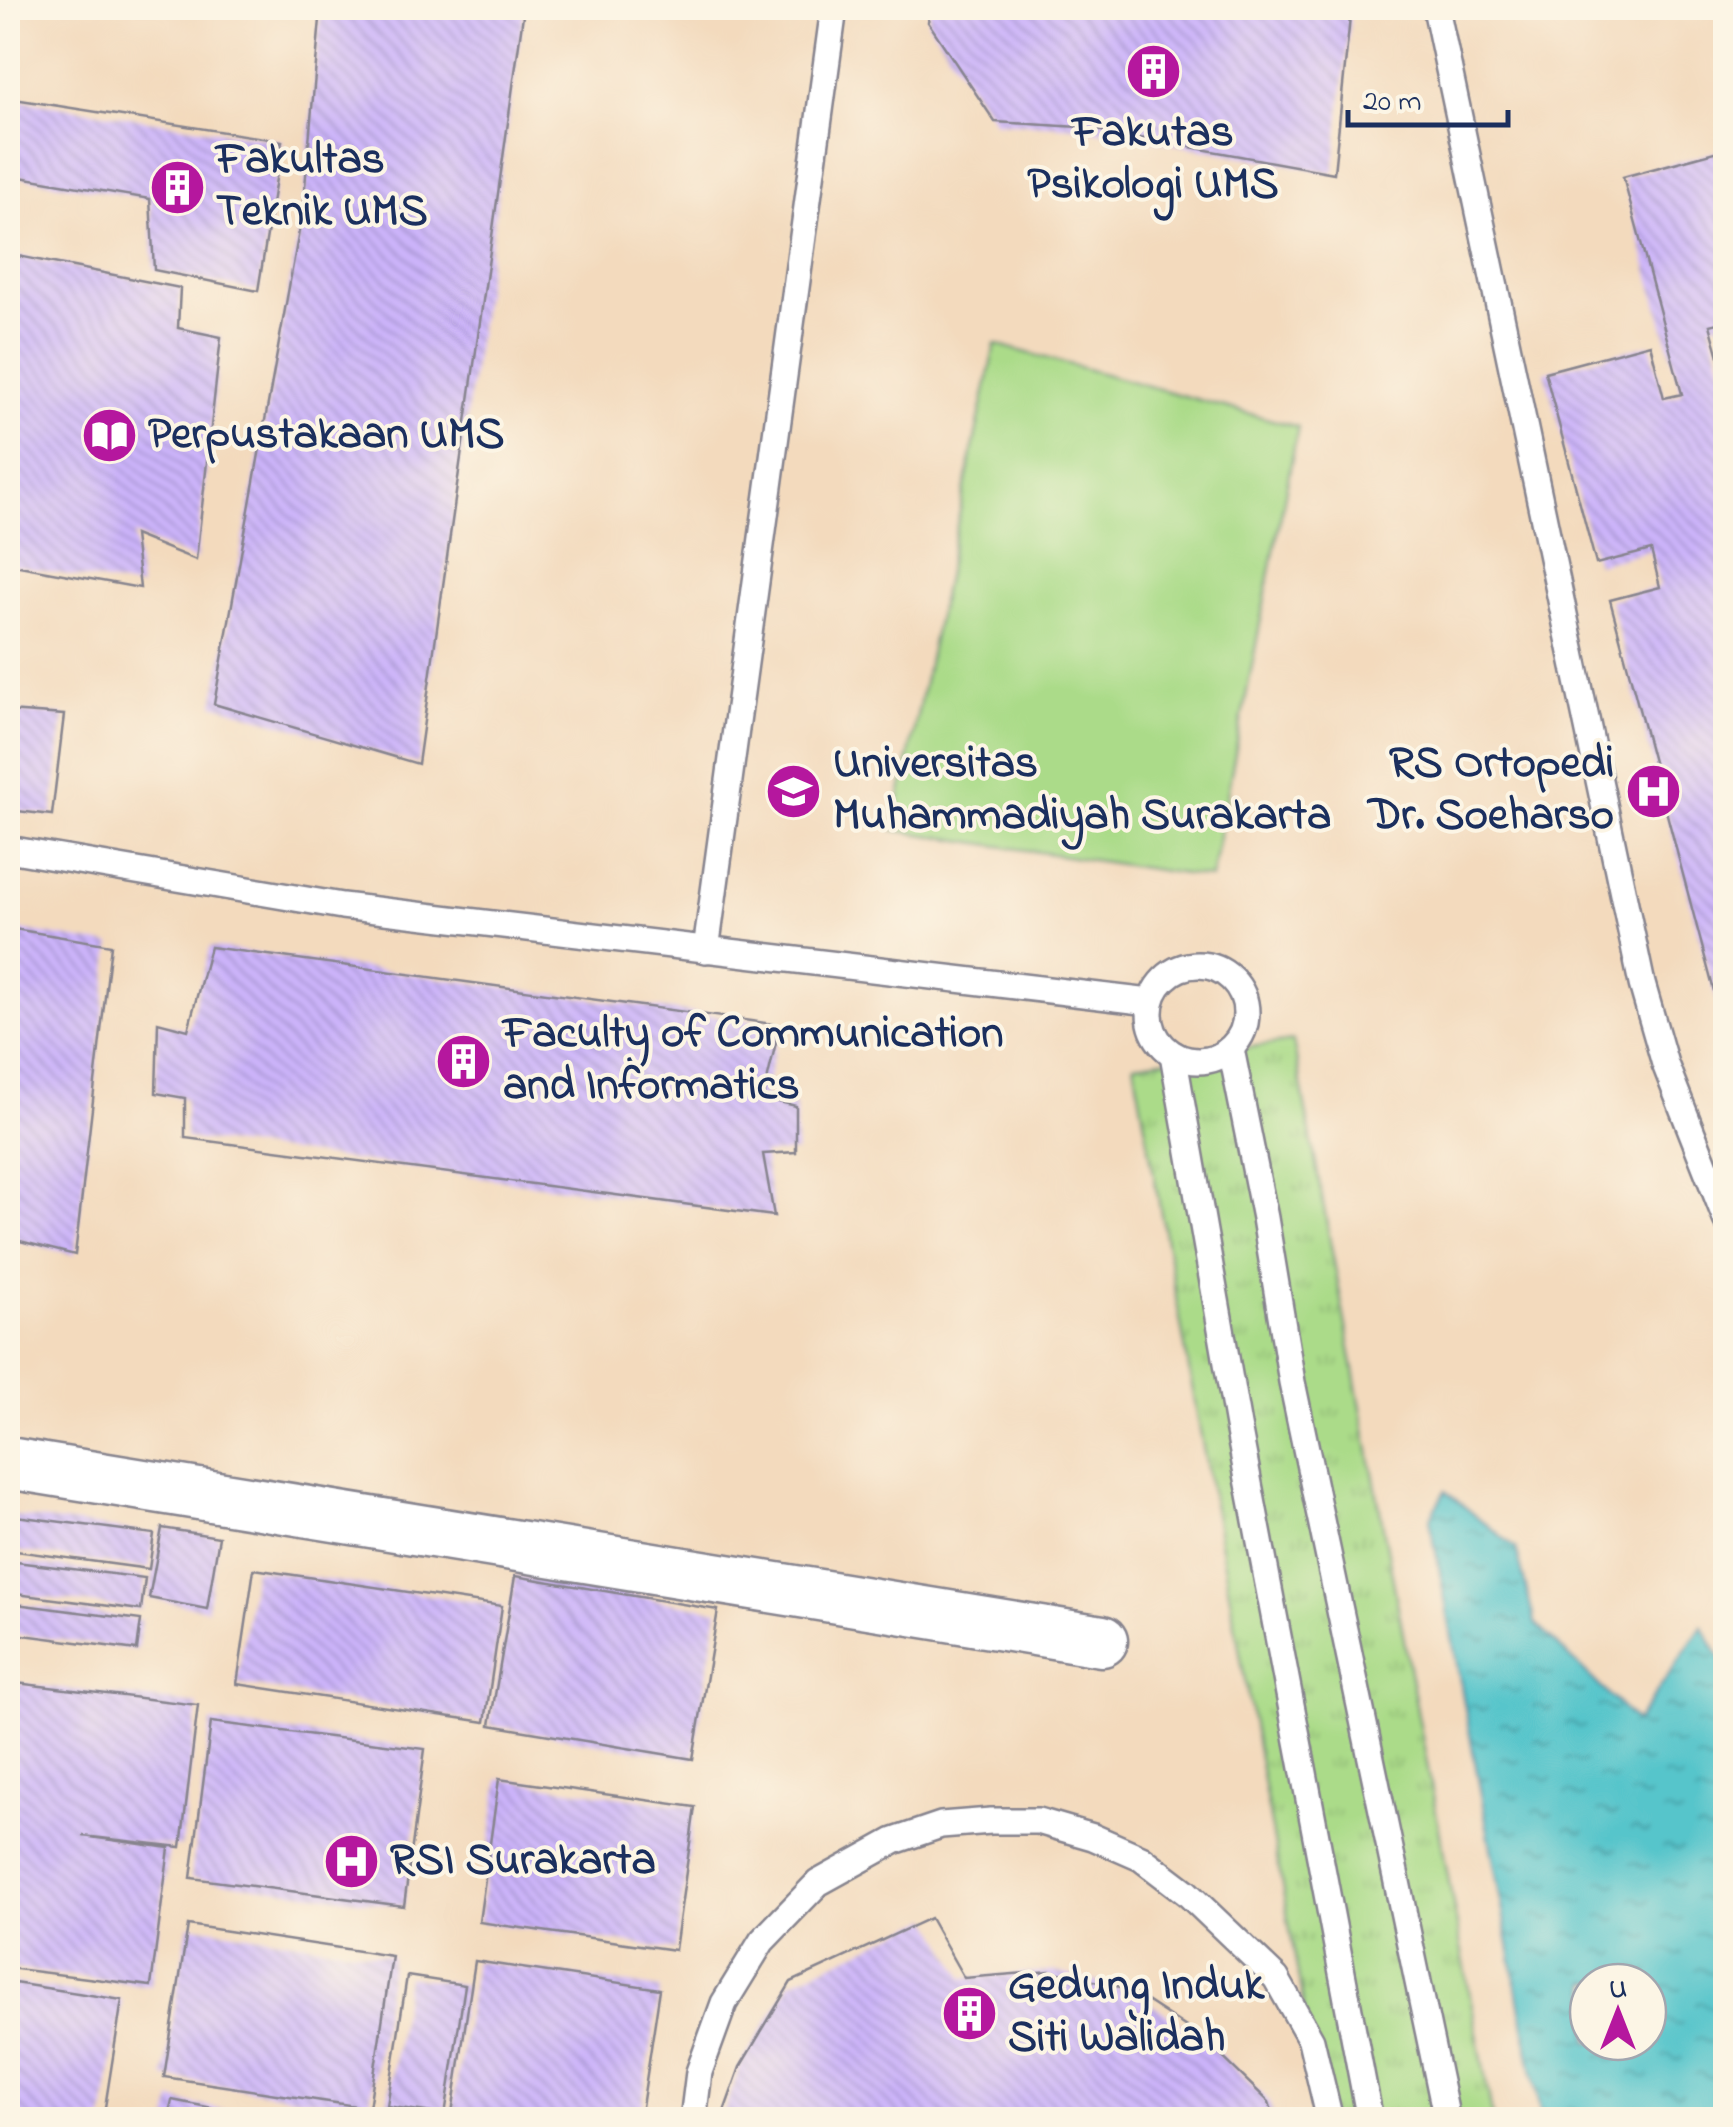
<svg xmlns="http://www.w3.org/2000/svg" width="1733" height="2127" viewBox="0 0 1733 2127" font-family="'Indie Flower',sans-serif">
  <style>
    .green { fill: #abdb89; stroke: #638574; stroke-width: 2.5 }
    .park { fill: url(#park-tufts); stroke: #638574; stroke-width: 2.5 }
    .water { fill: url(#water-ripples); stroke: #397a94; stroke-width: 2.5; fill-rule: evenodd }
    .building { fill: url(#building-back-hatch) }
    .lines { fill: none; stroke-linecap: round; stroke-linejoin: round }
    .service-casing { stroke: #87848e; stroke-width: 30 }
    .minor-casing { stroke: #87848e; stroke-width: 55 }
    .service { stroke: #fff; stroke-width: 25 }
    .minor { stroke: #fff; stroke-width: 50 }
    .labels { text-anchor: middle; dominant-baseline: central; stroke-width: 8; stroke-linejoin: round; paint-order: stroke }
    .poi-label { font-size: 45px; font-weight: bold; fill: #1b2f5e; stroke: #fcf5e5; text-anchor: start }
  </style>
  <defs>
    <pattern id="park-tufts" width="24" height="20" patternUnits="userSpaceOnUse" patternTransform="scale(2.5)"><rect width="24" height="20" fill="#abdb89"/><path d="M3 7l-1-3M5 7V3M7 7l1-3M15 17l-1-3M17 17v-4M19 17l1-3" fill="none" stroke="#93bc79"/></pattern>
    <pattern id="water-ripples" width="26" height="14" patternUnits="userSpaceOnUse" patternTransform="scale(2.5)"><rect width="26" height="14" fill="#57c5cb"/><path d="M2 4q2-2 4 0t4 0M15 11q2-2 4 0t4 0" fill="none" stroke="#47a0a8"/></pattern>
    <pattern id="building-back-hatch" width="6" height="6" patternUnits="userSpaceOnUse" patternTransform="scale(2.5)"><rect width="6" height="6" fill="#ccb4fa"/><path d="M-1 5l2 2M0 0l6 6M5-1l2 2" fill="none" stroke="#a593ce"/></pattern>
  </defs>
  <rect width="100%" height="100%" fill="#fcf5e5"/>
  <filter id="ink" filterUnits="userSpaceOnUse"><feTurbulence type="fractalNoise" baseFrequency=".01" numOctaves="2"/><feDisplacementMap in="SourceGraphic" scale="20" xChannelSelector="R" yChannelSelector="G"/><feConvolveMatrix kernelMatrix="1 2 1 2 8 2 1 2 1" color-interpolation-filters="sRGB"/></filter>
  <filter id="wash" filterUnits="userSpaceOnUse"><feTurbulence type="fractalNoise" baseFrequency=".0048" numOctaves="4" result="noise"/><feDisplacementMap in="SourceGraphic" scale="40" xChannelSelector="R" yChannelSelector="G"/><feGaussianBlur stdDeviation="2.25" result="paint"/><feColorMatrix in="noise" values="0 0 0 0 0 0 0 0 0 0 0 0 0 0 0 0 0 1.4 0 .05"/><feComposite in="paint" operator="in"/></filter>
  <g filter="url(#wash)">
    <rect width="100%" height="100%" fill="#f3dabd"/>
    <!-- green -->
    <polygon class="green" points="995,344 1298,427 1211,878 893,830"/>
    <!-- park -->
    <polygon class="park" points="1293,1041 1493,2119 1324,2119 1134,1064"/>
    <!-- water -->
    <path class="water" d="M 1445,1491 L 1516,1548 L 1535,1623 L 1636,1722 L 1702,1626 L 1725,1666 L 1725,2119 L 1662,2120 L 1660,2116 L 1540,2112 L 1430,1519 ZM 1588,1982 L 1648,1982 L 1648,2042 L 1588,2042 Z"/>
    <g id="blocks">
      <!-- building -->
      <g class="building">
        <polygon points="321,8 524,8 418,764 214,704 303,209"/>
        <polygon points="930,8 1351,8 1334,173 1079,127 995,122 928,22"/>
        <polygon points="8,98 282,141 258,291 154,270 150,199 8,175"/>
        <polygon points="1726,149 1726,321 1710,325 1726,381 1726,1008 1719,1010 1610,600 1660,587 1651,550 1596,564 1545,372 1650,344 1664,398 1682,394 1623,177"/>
        <polygon points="8,254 180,288 178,328 221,337 196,560 134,535 140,588 8,564"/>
        <polygon points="8,711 64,715 52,815 8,810"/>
        <polygon points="8,928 111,945 75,1255 8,1238"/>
        <polygon points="210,947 780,1025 763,1098 796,1106 796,1152 763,1154 774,1216 185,1138 185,1098 156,1093 158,1022 188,1030"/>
        <polygon points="8,1515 154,1534 149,1569 8,1550"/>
        <polygon points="162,1528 219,1537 207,1609 149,1598"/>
        <polygon points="8,1561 145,1578 141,1610 8,1593"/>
        <polygon points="254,1569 502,1606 485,1722 237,1684"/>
        <polygon points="515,1576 718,1610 693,1759 490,1725"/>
        <polygon points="8,1603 141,1620 137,1650 8,1633"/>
        <polygon points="8,1682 198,1705 181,1847 83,1836 169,1848 151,1986 8,1968"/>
        <polygon points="211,1722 425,1749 404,1906 191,1878"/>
        <polygon points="499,1779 695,1807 675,1950 479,1922"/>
        <polygon points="930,1918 964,1978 1051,1971 1128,1989 1203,2038 1269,2102 1275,2120 721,2120 740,2067 791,1982"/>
        <polygon points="188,1925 392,1956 369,2108 164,2077"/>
        <polygon points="475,1961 660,1989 640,2120 451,2120"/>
        <polygon points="407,1976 465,1985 445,2115 387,2106"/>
        <polygon points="8,1982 122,2000 103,2120 8,2120"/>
        <polygon points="172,2100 263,2118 263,2120 168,2120"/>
      </g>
    </g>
  </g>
  <g filter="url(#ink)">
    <use href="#blocks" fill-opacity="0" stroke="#87848e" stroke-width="2.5"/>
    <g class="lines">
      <defs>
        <g id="service">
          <polyline points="1436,8 1642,984 1665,1064 1726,1219"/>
          <polyline points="8,849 342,906 1150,1002"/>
          <polyline points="706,950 834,8"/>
          <circle cx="1198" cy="1013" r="48"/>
          <polyline points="1231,1049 1265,1218 1292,1382 1447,2120"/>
          <polyline points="1173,1054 1238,1426 1370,2120"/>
          <polyline points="693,2120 699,2072 724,2003 762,1941 818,1883 894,1841 941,1825 991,1821 1038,1821 1093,1837 1141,1858 1187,1893 1276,1978 1311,2040 1330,2120"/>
        </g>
        <polyline id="minor" points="8,1463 1102,1641"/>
      </defs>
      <!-- service casing -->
      <use href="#service" class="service-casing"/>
      <!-- minor casing -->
      <use href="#minor" class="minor-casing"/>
      <!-- service -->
      <use href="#service" class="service"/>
      <!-- minor -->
      <use href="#minor" class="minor"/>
    </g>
  </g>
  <!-- icons -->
  <defs>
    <symbol id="building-disc" viewBox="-11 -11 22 22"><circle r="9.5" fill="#b5179e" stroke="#fcf5e5"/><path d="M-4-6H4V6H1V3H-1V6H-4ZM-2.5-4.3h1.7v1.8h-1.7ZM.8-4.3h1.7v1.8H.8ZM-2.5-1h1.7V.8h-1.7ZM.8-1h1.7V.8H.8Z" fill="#fff"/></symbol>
    <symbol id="library-disc" viewBox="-11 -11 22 22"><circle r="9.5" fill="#b5179e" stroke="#fcf5e5"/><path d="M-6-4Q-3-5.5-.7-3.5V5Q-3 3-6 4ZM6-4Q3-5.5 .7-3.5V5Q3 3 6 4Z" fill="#fff"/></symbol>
    <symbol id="university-disc" viewBox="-11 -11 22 22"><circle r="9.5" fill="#b5179e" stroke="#fcf5e5"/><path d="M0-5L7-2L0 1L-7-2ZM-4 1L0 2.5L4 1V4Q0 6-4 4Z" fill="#fff"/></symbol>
    <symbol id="hospital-disc" viewBox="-11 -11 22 22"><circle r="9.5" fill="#b5179e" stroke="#fcf5e5"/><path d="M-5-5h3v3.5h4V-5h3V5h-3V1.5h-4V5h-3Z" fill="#fff"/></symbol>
  </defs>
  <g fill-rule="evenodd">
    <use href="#building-disc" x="1122" y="40" width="63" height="63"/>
    <use href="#building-disc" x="146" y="156" width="63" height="63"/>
    <use href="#library-disc" x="78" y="404" width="63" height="63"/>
    <use href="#university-disc" x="762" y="760" width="63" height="63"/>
    <use href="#hospital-disc" x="1622" y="760" width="63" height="63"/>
    <use href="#building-disc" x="432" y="1030" width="63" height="63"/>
    <use href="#hospital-disc" x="320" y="1830" width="63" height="63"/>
    <use href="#building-disc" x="938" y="1982" width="63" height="63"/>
  </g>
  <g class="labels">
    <!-- poi labels -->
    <g class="poi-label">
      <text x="1153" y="134" text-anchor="middle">Fakutas<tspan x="1153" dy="52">Psikologi UMS</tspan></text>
      <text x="216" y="161">Fakultas<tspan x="216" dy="52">Teknik UMS</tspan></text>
      <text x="148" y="436">Perpustakaan UMS</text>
      <text x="833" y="765">Universitas<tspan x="833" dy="52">Muhammadiyah Surakarta</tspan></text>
      <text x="1614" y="765" text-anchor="end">RS Ortopedi<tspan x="1614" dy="52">Dr. Soeharso</tspan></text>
      <text x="503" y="1035">Faculty of Communication<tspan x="503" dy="52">and Informatics</tspan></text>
      <text x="390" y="1862">RSI Surakarta</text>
      <text x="1008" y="1987">Gedung Induk<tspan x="1008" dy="52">Siti Walidah</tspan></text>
    </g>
  </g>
  <!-- margin -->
  <rect width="1733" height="2127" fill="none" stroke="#fcf5e5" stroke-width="40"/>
  <!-- north arrow -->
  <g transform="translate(1618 2012)"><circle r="48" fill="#fcf5e5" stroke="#a2a6af" stroke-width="2.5"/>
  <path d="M0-8L18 38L0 25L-18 38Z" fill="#b5179e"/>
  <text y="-15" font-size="28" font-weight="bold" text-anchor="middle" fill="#1b2f5e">U</text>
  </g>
  <!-- scale -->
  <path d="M1348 110v15h160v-15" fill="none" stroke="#1b2f5e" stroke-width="5"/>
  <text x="1363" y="110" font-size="30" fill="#1b2f5e" stroke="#fcf5e5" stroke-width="8" paint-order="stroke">20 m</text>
</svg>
